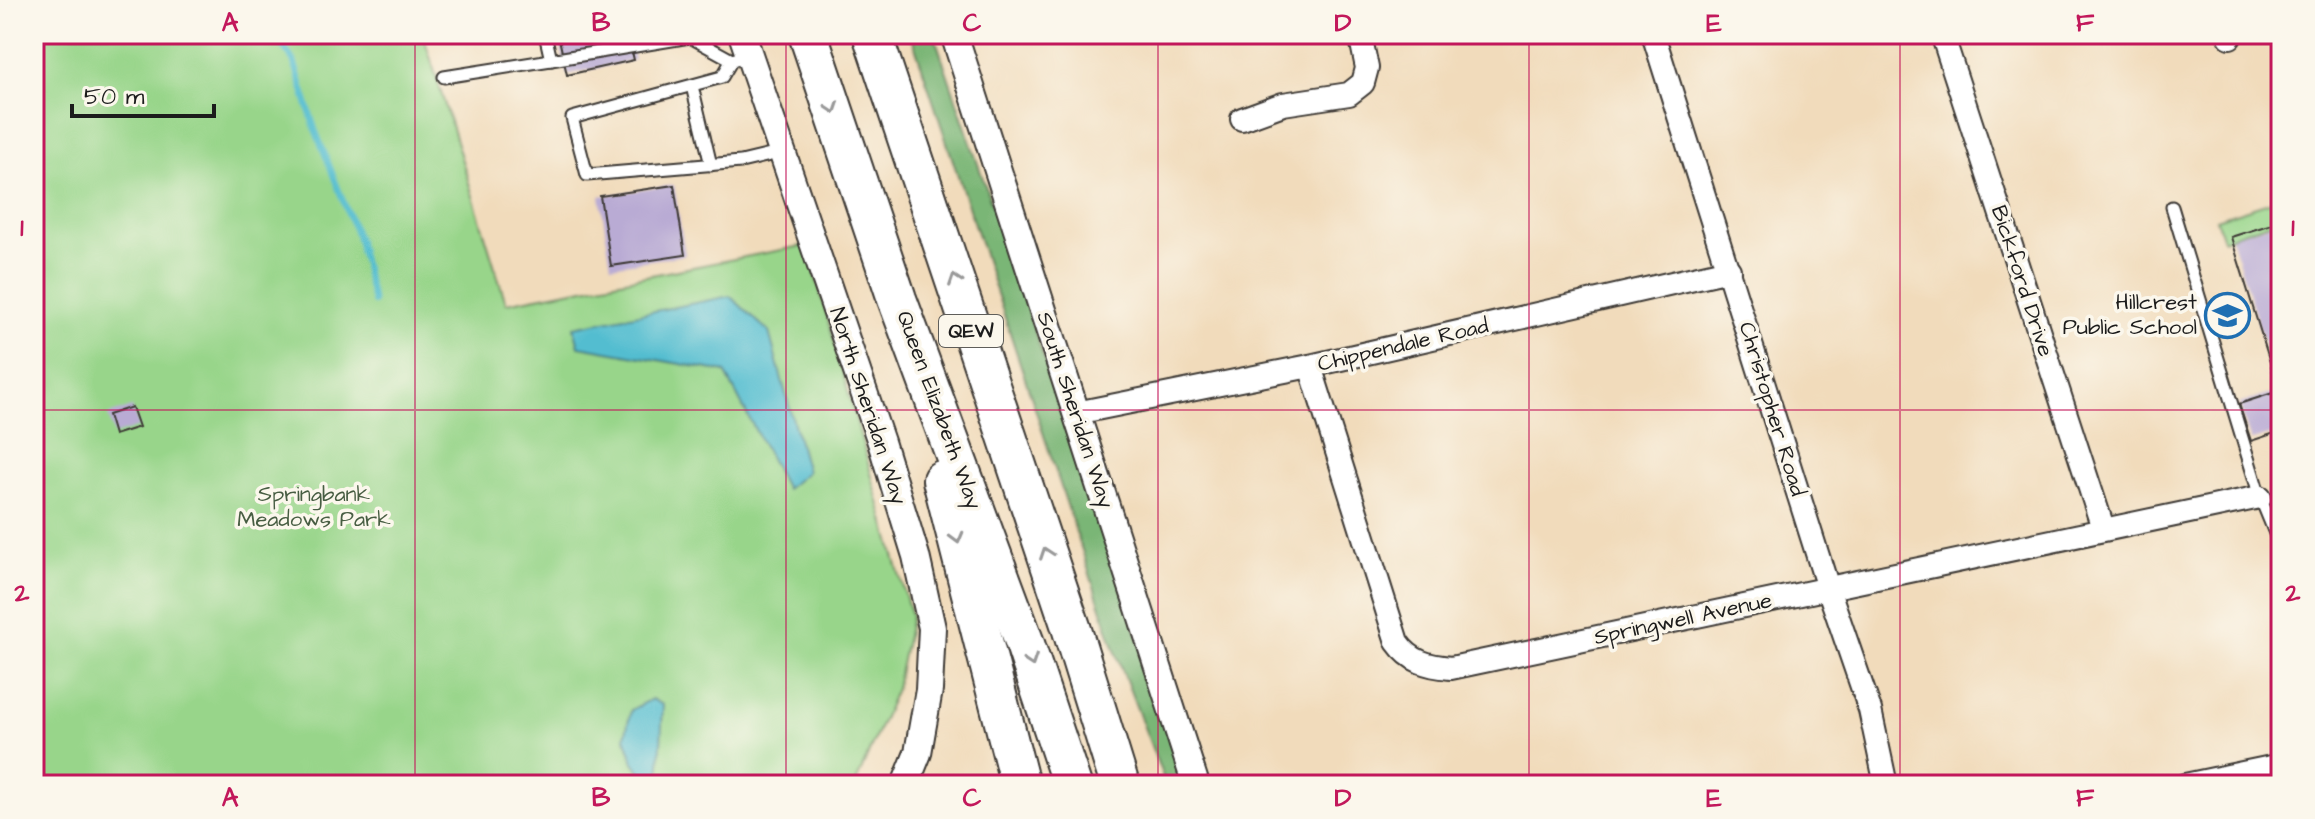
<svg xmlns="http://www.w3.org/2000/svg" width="2315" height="819" viewBox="0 0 2315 819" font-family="'Architects Daughter',sans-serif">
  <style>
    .green { fill: #98d58a; stroke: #5a7853; stroke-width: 2 }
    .forest { fill: #7ab676; stroke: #4b6949; stroke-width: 2 }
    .water { fill: #53bdd0; stroke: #386c76; stroke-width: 2 }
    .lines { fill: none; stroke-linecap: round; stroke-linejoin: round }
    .stream { stroke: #53bdd0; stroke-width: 6 }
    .building { fill: #b9abd4 }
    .service-casing { stroke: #3c3934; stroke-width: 15 }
    .minor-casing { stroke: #3c3934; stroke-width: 26 }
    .tertiary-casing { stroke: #3c3934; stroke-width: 30 }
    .motorway-casing { stroke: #3c3934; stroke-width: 42 }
    .service { stroke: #fff; stroke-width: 11 }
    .minor { stroke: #fff; stroke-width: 22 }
    .tertiary { stroke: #fff; stroke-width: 26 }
    .motorway { stroke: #fff; stroke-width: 38 }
    .oneway { stroke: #999 }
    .grid { fill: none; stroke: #c2185b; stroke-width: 2; stroke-opacity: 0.55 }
    .labels { text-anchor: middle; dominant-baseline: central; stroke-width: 7; stroke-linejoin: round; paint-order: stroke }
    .shield { fill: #fbf7ec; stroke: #5f5e5a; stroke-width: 2 }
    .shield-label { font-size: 20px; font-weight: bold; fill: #1c1c1c }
    .street-label { font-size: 22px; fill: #1c1c1c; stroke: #fbf7ec }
    .poi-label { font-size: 22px; fill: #1c1c1c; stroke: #fbf7ec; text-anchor: end }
    .park-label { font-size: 22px; fill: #475d42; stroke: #fbf7ec }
    .neatline { fill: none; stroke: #c2185b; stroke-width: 3 }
    .grid-label { font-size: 26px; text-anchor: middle; font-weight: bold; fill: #c2185b }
  </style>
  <rect width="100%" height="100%" fill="#fbf7ec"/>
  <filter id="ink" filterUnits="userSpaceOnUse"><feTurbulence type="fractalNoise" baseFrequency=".0125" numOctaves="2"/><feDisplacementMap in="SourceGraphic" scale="16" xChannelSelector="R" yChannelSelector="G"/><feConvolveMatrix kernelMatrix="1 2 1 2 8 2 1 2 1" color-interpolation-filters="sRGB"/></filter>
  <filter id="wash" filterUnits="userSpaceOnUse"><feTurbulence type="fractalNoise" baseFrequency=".006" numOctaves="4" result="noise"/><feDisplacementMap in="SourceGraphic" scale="32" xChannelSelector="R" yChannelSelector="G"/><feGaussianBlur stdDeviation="1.8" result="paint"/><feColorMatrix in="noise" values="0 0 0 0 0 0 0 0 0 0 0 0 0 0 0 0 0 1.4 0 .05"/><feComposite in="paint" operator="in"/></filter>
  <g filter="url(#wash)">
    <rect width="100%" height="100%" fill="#f1dbbb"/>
    <!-- green -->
    <g class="green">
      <polygon points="34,34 423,34 506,303 807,245 911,616 896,689 855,785 34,785"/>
      <polygon points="2281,198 2281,219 2223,239 2216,219"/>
    </g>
    <!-- forest -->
    <polygon class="forest" points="911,34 934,34 1145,657 1184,785 1166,785 1118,659"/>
    <!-- water -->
    <g class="water">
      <polygon points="730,296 769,332 807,472 786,489 725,372 579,346 574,327"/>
      <polygon points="652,699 663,705 659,785 650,785 634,762 625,737 631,710"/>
    </g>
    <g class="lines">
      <!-- stream -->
      <polyline class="stream" points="273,34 294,61 315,129 358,239 373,302"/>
    </g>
    <g id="blocks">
      <!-- building -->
      <g class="building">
        <polygon points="558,34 628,34 634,60 567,75"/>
        <polygon points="674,185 685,255 611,266 600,196"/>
        <polygon points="2281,221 2281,431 2251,441 2239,404 2279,391 2231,237"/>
        <polygon points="132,407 139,427 114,435 108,415"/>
      </g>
    </g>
  </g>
  <g filter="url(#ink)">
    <use href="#blocks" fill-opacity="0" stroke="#3c3934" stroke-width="2"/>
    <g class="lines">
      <defs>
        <g id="service">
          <polyline points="545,34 551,60 690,37 732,60"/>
          <polyline points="749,55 732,60 722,77 572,118 587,175 741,162 783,152"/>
          <polyline points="444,77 551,60"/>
          <polyline points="692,86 711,165"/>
          <polyline points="2172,207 2260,497 2281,548"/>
        </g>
        <g id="minor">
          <polyline points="1653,34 1828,588 1870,710 1886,785"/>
          <polyline points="1942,34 2103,528"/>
          <polyline points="2229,34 2230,37"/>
          <polyline points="1242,119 1283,104 1349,94 1363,83 1367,68 1360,34"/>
          <path d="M 1310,366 L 1397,642 C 1411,662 1428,666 1451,668 L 2260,497"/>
          <polyline points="1076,413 1310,366 1729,270"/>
          <polyline points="2185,785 2281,765"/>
        </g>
        <g id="tertiary">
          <polyline points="742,34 881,442 916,556 932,628 929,690 918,753 905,785"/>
          <polyline points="954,34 1196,785"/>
        </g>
        <g id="motorway">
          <polyline points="808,34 897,299 1024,641 1072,785"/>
          <polyline points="872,34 1071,627 1120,785"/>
          <polyline points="942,480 1020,785"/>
        </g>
      </defs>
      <!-- service casing -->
      <use href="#service" class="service-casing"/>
      <!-- minor casing -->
      <use href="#minor" class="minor-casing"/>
      <!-- tertiary casing -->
      <use href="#tertiary" class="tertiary-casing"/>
      <!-- motorway casing -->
      <use href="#motorway" class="motorway-casing"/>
      <!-- service -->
      <use href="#service" class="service"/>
      <!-- minor -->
      <use href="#minor" class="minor"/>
      <!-- tertiary -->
      <use href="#tertiary" class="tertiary"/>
      <!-- motorway -->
      <use href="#motorway" class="motorway"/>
    </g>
    <!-- one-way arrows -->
    <defs><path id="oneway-chevron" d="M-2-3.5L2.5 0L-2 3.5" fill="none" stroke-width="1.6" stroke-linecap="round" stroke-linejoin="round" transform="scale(2)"/></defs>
    <g class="oneway">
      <use href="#oneway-chevron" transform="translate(833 108) rotate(71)"/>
      <use href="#oneway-chevron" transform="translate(955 280) rotate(-109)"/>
      <use href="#oneway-chevron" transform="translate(957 538) rotate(75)"/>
      <use href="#oneway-chevron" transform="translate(1046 553) rotate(-109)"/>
      <use href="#oneway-chevron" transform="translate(1031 661) rotate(71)"/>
    </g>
  </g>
  <!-- grid -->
  <path class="grid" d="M 415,34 L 415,785M 786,34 L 786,785M 1158,34 L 1158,785M 1529,34 L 1529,785M 1900,34 L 1900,785M 34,410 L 2281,410"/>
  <!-- icons -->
  <defs>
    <symbol id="school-ring" viewBox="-11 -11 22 22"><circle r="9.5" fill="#fbf7ec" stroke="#1f6fb2" stroke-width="1.5"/><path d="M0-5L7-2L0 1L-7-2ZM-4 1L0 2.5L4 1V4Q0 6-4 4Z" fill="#1f6fb2"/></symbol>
  </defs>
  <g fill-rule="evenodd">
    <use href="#school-ring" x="2202" y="290" width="51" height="51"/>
  </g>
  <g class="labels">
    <!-- shield labels -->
    <rect class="shield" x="939" y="315" width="64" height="32" rx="6"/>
    <g class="shield-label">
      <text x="971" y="331">QEW</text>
    </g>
    <!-- street labels -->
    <g class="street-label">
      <text transform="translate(2022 281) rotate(72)">Bickford Drive</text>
      <text transform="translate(1403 345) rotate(-13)">Chippendale Road</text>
      <text transform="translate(868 406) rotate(72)">North Sheridan Way</text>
      <text transform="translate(1772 409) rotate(73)">Christopher Road</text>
      <text transform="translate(939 410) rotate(70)">Queen Elizabeth Way</text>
      <text transform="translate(1075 410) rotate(72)">South Sheridan Way</text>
      <text transform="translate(1683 619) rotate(-12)">Springwell Avenue</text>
    </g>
    <!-- poi labels -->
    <g class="poi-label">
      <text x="2197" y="302">Hillcrest<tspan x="2197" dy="25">Public School</tspan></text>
    </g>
    <!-- park labels -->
    <g class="park-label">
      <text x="314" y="494">Springbank<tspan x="314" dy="25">Meadows Park</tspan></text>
    </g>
  </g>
  <!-- margin -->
  <rect width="2315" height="819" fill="none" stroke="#fbf7ec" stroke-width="88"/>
  <!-- scale -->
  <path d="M72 104v12h142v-12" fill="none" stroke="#1c1c1c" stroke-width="4"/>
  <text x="84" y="104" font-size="24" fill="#1c1c1c" stroke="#fbf7ec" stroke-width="6" paint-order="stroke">50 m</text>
  <rect x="44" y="44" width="2227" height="731" class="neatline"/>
  <g class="grid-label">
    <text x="230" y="31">A</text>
    <text x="601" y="31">B</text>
    <text x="972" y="31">C</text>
    <text x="1343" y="31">D</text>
    <text x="1714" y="31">E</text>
    <text x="2085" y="31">F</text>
    <text x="22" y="236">1</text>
    <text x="2293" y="236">1</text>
    <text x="22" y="601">2</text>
    <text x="2293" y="601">2</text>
    <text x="230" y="806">A</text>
    <text x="601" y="806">B</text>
    <text x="972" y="806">C</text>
    <text x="1343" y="806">D</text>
    <text x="1714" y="806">E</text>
    <text x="2085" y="806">F</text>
  </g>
</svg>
